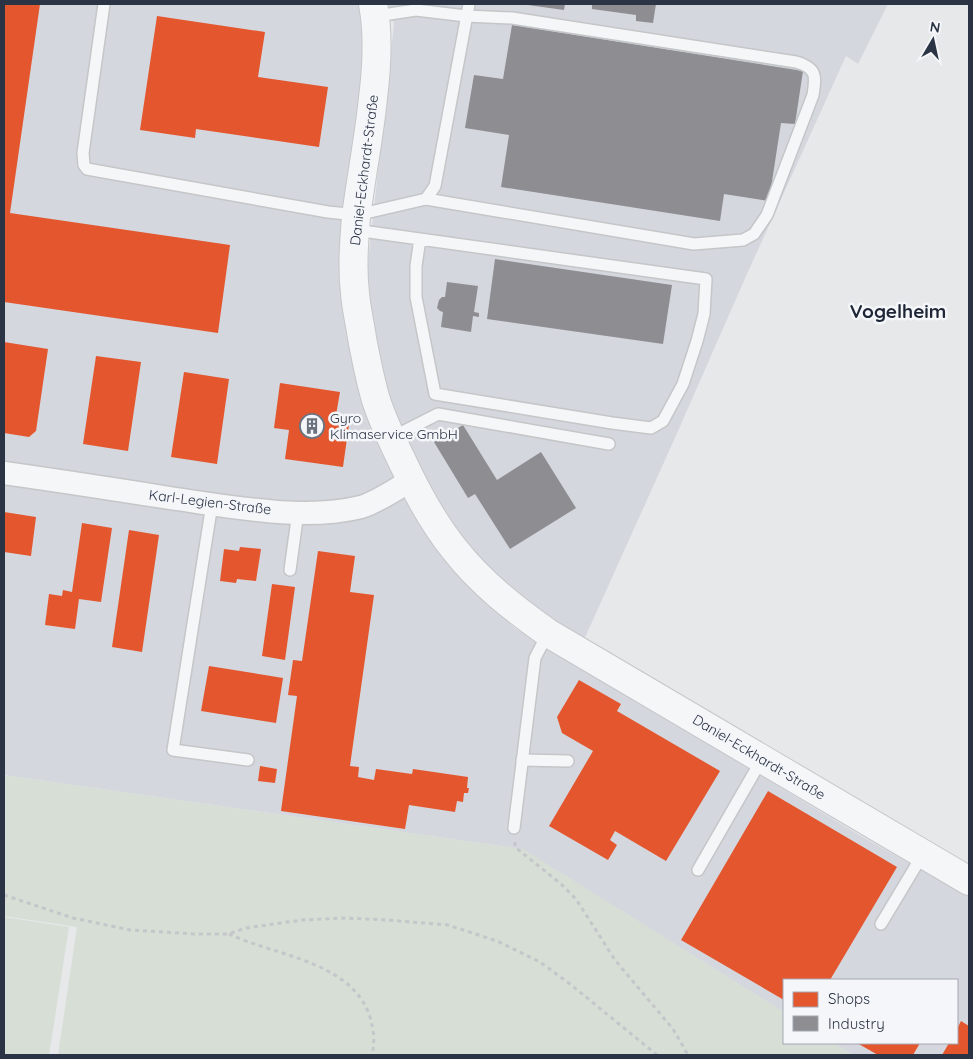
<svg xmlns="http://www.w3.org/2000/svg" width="973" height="1059" viewBox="0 0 973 1059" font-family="Quicksand,sans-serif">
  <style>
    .built { fill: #d4d7dd }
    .green { fill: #d6ded6 }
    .shops { fill: #e4572e }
    .industry { fill: #8d8d92 }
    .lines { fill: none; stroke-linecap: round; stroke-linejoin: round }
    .service-casing { stroke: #c4c6c8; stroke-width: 14 }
    .minor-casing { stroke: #c4c6c8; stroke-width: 25 }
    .tertiary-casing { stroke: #c4c6c8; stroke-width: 30 }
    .path { stroke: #c5c6ca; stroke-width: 3; stroke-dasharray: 4 4; stroke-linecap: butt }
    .service { stroke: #f5f6f7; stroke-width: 11 }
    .minor { stroke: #f5f6f7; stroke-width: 22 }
    .tertiary { stroke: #f5f6f7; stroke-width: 28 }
    .labels { text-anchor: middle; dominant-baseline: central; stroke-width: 5; stroke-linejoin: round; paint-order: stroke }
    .street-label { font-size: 14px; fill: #2b3445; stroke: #f4f6f9 }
    .poi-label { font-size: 14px; fill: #2b3445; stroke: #f4f6f9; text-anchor: start }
    .district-label { font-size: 19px; font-weight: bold; fill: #1d2536; stroke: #f4f6f9 }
  </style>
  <rect width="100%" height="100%" fill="#e6e8ea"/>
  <!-- built -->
  <g class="built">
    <polygon points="4,4 358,4 369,44 342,251 399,483 448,565 515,628 861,836 969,897 969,1055 853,1055 833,1043 957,1043 957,980 784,980 784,1012 522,849 4,775"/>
    <polygon points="388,4 888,4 858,64 846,56 747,274 674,440 583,642 528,608 439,517 380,384 365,290 394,24"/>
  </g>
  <!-- green -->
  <g class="green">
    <polygon points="4,775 523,849 784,1012 784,1043 833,1043 853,1055 58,1055 77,927 4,916"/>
    <polygon points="4,917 69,927 49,1055 4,1055"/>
  </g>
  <!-- shops -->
  <g class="shops">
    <polygon points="4,4 40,4 10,213 230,245 218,333 4,302"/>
    <polygon points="157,16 265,32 258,77 328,87 319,147 196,129 195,138 140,130"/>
    <polygon points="4,342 48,349 36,431 29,437 4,433"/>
    <polygon points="96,356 141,362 128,451 83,444"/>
    <polygon points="184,372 229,379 217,464 171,457"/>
    <polygon points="280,383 340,392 335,421 349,424 343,467 285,459 289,430 274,428"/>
    <polygon points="4,512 36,517 31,556 4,552"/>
    <polygon points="82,523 112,528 101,602 79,599 75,629 45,625 49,594 62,596 63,590 72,592"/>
    <polygon points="129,530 159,535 142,652 112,647"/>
    <polygon points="240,547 261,549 256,581 237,579 236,583 220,581 224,549 239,551"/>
    <polygon points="318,551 355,556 350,592 374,595 350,766 359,767 358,777 374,780 376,769 412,774 413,769 468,777 467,788 469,788 468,793 464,793 463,802 457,801 455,812 409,805 405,829 281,811 297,696 288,695 293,660 302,661"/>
    <polygon points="272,584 295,587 285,660 262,656"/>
    <polygon points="209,666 283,678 276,723 201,711"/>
    <polygon points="579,680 621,704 617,711 720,771 666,861 615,831 610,840 617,845 608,860 549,826 593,751 562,733 557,717"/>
    <polygon points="260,766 277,769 275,783 258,781"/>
    <polygon points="768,791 897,867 830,980 784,980 784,1000 681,940"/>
    <polygon points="961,1021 969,1026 969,1055 942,1055 949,1043 957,1043 957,1029"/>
    <polygon points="857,1043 920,1043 913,1055 878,1055"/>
  </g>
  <!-- industry -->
  <g class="industry">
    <polygon points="528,4 565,4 564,10 528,5"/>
    <polygon points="592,4 656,4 653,23 636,21 636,15 592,9"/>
    <polygon points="512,25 803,71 795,124 781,123 769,201 724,194 720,221 501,187 509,135 465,128 474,75 503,79"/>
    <polygon points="495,259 672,285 663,344 487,319"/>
    <polygon points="447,282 478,286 474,312 479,313 479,317 473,316 471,332 441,327 443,312 440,311 437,308 439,300 442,297 445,297"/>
    <polygon points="463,425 497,480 541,452 576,508 510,549 475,494 468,498 434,442"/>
  </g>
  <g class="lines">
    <defs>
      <g id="service">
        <polyline points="104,4 83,153 84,165 87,169 328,212 357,215 426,199 435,186 469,4"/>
        <path d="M 376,16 L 416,10 L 466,16 L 512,18 L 796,62 C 817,68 816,76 813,95 L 767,215 L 754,234 L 743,240 L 694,244 L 426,199"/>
        <polyline points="355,230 706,279 704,314 697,341 683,384 663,421 651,428 612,423 435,394 416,297 416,266 420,239"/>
        <polyline points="391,438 438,414 609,444"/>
        <polyline points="212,504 173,750 248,760"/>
        <polyline points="290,570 298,512"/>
        <polyline points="522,760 568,761"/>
        <polyline points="514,828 535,658 548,633"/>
        <polyline points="698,870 762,759"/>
        <polyline points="881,924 923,854"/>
      </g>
      <path id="minor" d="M 4,473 C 61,481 119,490 176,499 C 233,507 305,521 361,507 C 377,502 397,489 411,480"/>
      <path id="tertiary" d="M 373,4 C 379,35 377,66 373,98 C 369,138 361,177 356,217 C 354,242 352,268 355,293 C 356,308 360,323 362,338 C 366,359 370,380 376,400 C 383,422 393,442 403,463 C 417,493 434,524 455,550 C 481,583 514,609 548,633 L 969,881"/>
    </defs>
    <!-- service casing -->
    <use href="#service" class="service-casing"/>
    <!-- minor casing -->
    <use href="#minor" class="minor-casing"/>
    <!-- tertiary casing -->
    <use href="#tertiary" class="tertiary-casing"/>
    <!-- path -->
    <g class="path">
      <polyline points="515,842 515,847 561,884 576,899 615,960 673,1029 688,1055"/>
      <polyline points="4,895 73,918 130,930 194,934 228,934 246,928 302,920 345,918 387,920 448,925 497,941 540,962 570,984 657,1055"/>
      <path d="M 229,934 C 275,956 352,961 370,1017 C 374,1031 375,1042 372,1055"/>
    </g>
    <!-- service -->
    <use href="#service" class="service"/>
    <!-- minor -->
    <use href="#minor" class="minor"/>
    <!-- tertiary -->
    <use href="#tertiary" class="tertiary"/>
  </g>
  <!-- icons -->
  <defs>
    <symbol id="building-ring" viewBox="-11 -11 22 22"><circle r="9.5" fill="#f4f6f9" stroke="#6c737f" stroke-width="1.5"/><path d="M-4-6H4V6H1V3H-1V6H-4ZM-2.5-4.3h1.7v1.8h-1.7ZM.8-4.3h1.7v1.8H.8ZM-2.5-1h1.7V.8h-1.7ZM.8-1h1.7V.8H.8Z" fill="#6c737f"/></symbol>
  </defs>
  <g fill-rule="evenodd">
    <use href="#building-ring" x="298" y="412" width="28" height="28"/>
  </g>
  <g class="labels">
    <!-- street labels -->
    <g class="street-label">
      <text transform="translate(364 170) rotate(-83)">Daniel-Eckhardt-Straße</text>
      <text transform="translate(210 502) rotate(7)">Karl-Legien-Straße</text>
      <text transform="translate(759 757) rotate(31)">Daniel-Eckhardt-Straße</text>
    </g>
    <!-- poi labels -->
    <g class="poi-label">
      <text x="330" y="418">Gyro<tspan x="330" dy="16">Klimaservice GmbH</tspan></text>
    </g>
    <!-- district labels -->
    <g class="district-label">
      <text x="898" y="311">Vogelheim</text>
    </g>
  </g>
  <!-- border -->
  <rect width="973" height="1059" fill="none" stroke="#2b3445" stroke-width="10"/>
  <!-- legend -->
  <rect x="783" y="979" width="175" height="65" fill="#f4f6f9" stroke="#a4a8b1"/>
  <rect x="793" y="992" width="25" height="15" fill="#e4572e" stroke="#a4a8b1"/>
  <text x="828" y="1004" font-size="15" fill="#2b3445">Shops</text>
  <rect x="793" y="1016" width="25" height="15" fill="#8d8d92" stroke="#a4a8b1"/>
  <text x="828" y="1029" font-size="15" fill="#2b3445">Industry</text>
  <!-- north arrow -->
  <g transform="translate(933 40) rotate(9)" stroke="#f4f6f9" stroke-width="4" paint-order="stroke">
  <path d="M0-4L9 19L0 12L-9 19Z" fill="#2b3445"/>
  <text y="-8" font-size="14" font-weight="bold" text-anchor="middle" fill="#2b3445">N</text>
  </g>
</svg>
